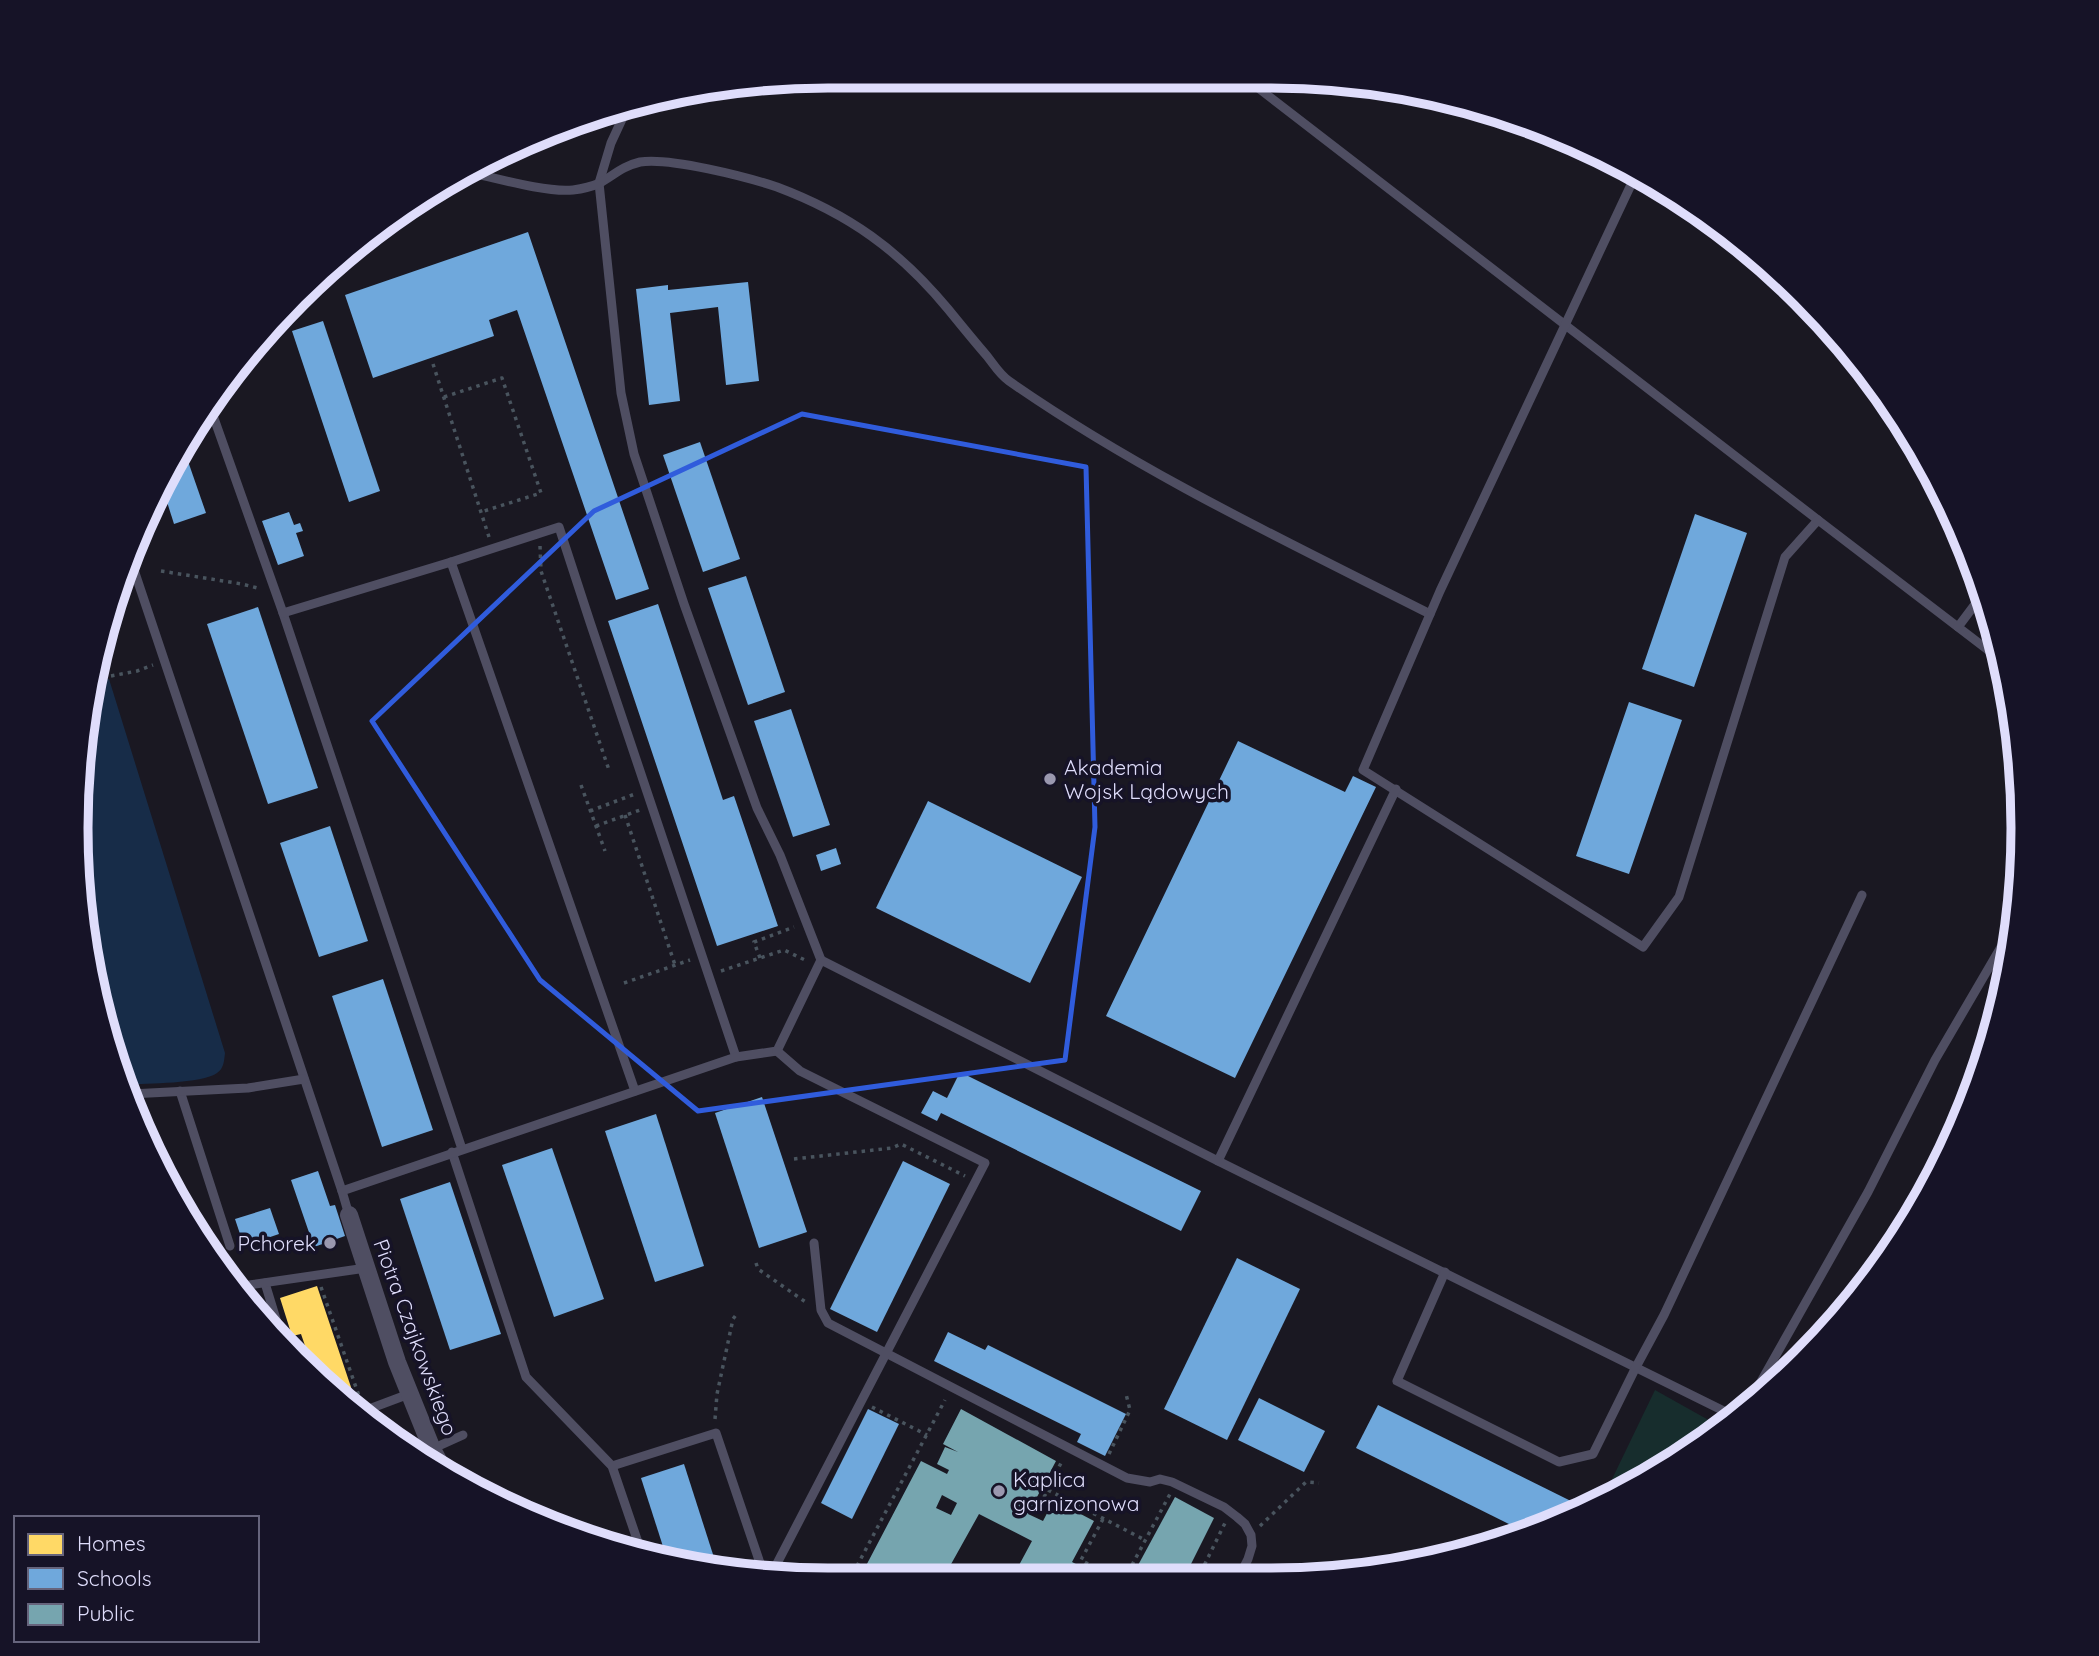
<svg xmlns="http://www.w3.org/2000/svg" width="2099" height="1656" viewBox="0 0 2099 1656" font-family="Quicksand,sans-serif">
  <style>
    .green { fill: #172d2d }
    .water { fill: #172c48 }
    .homes { fill: #ffd966 }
    .schools { fill: #6fa8dc }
    .public { fill: #76a5af; fill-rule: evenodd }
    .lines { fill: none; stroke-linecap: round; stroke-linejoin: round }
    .path { stroke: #49545e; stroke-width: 3.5; stroke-dasharray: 3.5 5; stroke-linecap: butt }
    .service { stroke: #4f4e62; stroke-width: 9 }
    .minor { stroke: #4f4e62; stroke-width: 18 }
    .marked { fill: none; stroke: #305cdc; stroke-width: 5; stroke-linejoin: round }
    .poi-dot { fill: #9a98af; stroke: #161327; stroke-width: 2.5 }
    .labels { text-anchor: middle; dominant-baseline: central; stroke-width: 7; stroke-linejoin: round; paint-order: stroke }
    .poi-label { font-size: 21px; fill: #dfddfb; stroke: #161327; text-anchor: start }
    .street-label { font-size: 21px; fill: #dfddfb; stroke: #161327 }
    .rim { fill: none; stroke: #dfddfb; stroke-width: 9 }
  </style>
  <rect width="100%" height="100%" fill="#1a1822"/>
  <!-- green -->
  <polygon class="green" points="1655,1390 1721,1427 1669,1464 1658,1465 1636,1471 1642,1482 1602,1500"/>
  <!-- water -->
  <path class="water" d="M 109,679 L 225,1053 C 224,1061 224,1068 217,1073 C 202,1084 146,1083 127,1085 L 101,1023 L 75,828 L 95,682 Z"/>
  <!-- homes -->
  <polygon class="homes" points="317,1286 355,1399 349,1401 313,1369 301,1334 292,1336 280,1298"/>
  <!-- schools -->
  <g class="schools">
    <polygon points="528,232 649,589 616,600 517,310 489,320 494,336 373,378 345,295"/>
    <polygon points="748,282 759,381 726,385 718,307 670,313 680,401 649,405 636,289 668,285 668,290"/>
    <polygon points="323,321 380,491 349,502 292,331"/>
    <polygon points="700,442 740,559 703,572 663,455"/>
    <polygon points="182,444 206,513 174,524 162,486 176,452"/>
    <polygon points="289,512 294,525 300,523 303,531 296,533 304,556 278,565 262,521"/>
    <polygon points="1695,514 1747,533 1694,687 1642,669"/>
    <polygon points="746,576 785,692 748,705 708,588"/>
    <polygon points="658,604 723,800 734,796 778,926 717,946 608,621"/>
    <polygon points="258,607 318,788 268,804 207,624"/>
    <polygon points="1629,702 1682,720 1629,874 1576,856"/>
    <polygon points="791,709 830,825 793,837 754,721"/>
    <polygon points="1238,741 1345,792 1353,776 1376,787 1235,1078 1106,1016"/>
    <polygon points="928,801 1082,877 1030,983 876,908"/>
    <polygon points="330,826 368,941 319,957 280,843"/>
    <polygon points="836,848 841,864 821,871 816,855"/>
    <polygon points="383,979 433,1130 382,1147 332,996"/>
    <polygon points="960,1072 1201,1191 1181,1231 941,1113 937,1121 921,1113 933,1091 947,1098"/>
    <polygon points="762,1097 807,1232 759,1248 715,1113"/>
    <polygon points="656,1114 704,1266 655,1282 605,1131"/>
    <polygon points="552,1148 604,1299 554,1317 502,1165"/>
    <polygon points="903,1161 950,1184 877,1332 830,1309"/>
    <polygon points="318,1171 330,1206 335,1205 345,1236 314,1247 291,1180"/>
    <polygon points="450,1182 501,1334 450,1350 400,1199"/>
    <polygon points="270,1208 279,1234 244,1246 235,1219"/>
    <polygon points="1237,1258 1300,1289 1227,1440 1164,1409"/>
    <polygon points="948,1332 985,1350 988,1345 1126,1414 1105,1456 1077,1442 1081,1434 934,1361"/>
    <polygon points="1259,1398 1325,1431 1304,1472 1238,1440"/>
    <polygon points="1378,1405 1585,1508 1529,1534 1356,1448"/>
    <polygon points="868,1409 899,1424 852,1519 821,1503"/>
    <polygon points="684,1464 718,1570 682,1566 668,1562 641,1478"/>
  </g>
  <!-- public -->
  <g class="public">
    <path d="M 961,1409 L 1056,1461 L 1028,1514 L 1043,1521 L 1054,1500 L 1094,1521 L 1072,1562 L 1107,1580 L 1011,1580 L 1032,1541 L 979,1514 L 950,1566 L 977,1580 L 858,1581 L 921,1461 L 947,1474 L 949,1470 L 937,1464 L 945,1447 L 958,1452 L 943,1444 ZM 942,1495 L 957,1503 L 951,1515 L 936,1508 Z"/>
    <polygon points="1175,1497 1214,1518 1183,1580 1130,1580"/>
  </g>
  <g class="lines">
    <!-- path -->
    <g class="path">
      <polyline points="433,364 489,537"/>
      <polyline points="444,397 502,378 541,493 481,512"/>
      <polyline points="540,546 541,571 609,770"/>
      <polyline points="161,571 242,584 261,589"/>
      <polyline points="111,676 137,671 153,665"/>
      <polyline points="581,785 605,851"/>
      <polyline points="590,811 635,794"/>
      <polyline points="625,815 675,965"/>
      <polyline points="596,826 640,810"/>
      <polyline points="760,958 754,942 794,927"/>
      <polyline points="721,971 784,950 805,960"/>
      <polyline points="624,983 690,960"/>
      <polyline points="794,1159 892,1148 901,1144 965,1176"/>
      <polyline points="756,1263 758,1269 807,1303"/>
      <polyline points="321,1287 359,1396 361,1395"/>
      <polyline points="872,1407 927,1435"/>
      <polyline points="715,1419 717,1394 733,1319 736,1315"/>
      <polyline points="1109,1454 1130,1410 1126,1394"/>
      <polyline points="1048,1490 1145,1540"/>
      <polyline points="1044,1497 1063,1459"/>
      <polyline points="1103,1519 1081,1560 1117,1580"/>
      <polyline points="1260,1526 1306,1482 1319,1483"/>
      <polyline points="1124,1580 1170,1494"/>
      <polyline points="1197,1580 1225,1523"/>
      <polyline points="849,1581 945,1400"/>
    </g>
    <!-- service -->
    <g class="service">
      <polyline points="1244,77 1818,520"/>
      <polyline points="630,102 611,143 599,183 621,393 634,454 684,604 757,808 780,855 821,960"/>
      <path d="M 463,171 C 492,177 546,193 573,190 C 581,189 593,186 600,183 C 614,175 623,166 640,162 C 669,157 747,177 777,187 C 849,214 899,250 948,309 C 961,325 974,341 987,356 C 994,365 1000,375 1009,381 C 1141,473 1288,542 1430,614"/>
      <polyline points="1637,172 1440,591 1363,770 1643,947 1679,897 1785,557 1818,520 2001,660"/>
      <polyline points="210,407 283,613 462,1149"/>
      <polyline points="131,561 342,1191"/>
      <polyline points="451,562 635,1091"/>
      <polyline points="283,613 451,562 559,527 590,622 736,1057"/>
      <polyline points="1958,627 1985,591"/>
      <polyline points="180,1091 230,1246"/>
      <polyline points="130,1094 248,1088 304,1079"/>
      <polyline points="452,1152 526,1377 612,1466 642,1554"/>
      <polyline points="1218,1161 1396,789"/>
      <polyline points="349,1215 342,1191 736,1057 777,1051 821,960 1218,1161 1736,1417"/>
      <polyline points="814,1243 821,1310 828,1323 1127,1478 1150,1482 1160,1479 1172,1482 1224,1507 1237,1517 1245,1524 1251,1535 1252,1546 1248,1559 1238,1579"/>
      <polyline points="1445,1272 1397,1381 1559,1462 1593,1454 1636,1367 1664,1315 1862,895"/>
      <polyline points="265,1283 283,1342"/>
      <polyline points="235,1287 366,1268"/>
      <polyline points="1745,1410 1868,1192 1935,1060 2015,923"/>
      <polyline points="361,1412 409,1394"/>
      <polyline points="432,1449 463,1435"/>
      <polyline points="612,1466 716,1433 762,1569 772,1574"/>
      <polyline points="771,1575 985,1163 800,1071 777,1051"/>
    </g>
    <!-- minor -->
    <polyline class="minor" points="349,1215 397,1362 432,1449 444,1472"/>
  </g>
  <!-- marked area -->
  <path class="marked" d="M 802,414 L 1086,467 L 1095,827 L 1065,1060 L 698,1111 L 540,980 L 372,721 L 594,511 Z"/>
  <!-- markers -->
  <g class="poi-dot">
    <circle cx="1050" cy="779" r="7"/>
    <circle cx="330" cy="1243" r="7"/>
    <circle cx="999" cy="1491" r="7"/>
  </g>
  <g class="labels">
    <!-- poi labels -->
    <g class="poi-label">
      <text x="1064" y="767">Akademia<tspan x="1064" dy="24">Wojsk Lądowych</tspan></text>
      <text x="316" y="1243" text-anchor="end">Pchorek</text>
      <text x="1013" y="1479">Kaplica<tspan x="1013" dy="24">garnizonowa</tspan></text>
    </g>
    <!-- street labels -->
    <g class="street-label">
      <text transform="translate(416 1337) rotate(70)">Piotra Czajkowskiego</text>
    </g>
  </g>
  <!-- crop -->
  <path d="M0 0H2099V1656H0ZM828 88H1271A740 740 0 0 1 2011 828V828A740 740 0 0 1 1271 1568H828A740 740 0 0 1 88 828V828A740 740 0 0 1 828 88Z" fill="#161327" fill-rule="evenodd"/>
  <path class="rim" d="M828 88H1271A740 740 0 0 1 2011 828V828A740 740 0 0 1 1271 1568H828A740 740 0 0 1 88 828V828A740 740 0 0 1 828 88Z"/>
  <!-- legend -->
  <rect x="14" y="1516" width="245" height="126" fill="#161327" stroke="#66647c" stroke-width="2"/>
  <rect x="28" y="1534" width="35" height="21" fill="#ffd966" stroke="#66647c" stroke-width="2"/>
  <text x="77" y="1551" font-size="21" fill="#dfddfb">Homes</text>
  <rect x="28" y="1568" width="35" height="21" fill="#6fa8dc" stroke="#66647c" stroke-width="2"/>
  <text x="77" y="1586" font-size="21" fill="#dfddfb">Schools</text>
  <rect x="28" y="1604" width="35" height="21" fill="#76a5af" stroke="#66647c" stroke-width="2"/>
  <text x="77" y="1621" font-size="21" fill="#dfddfb">Public</text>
</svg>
